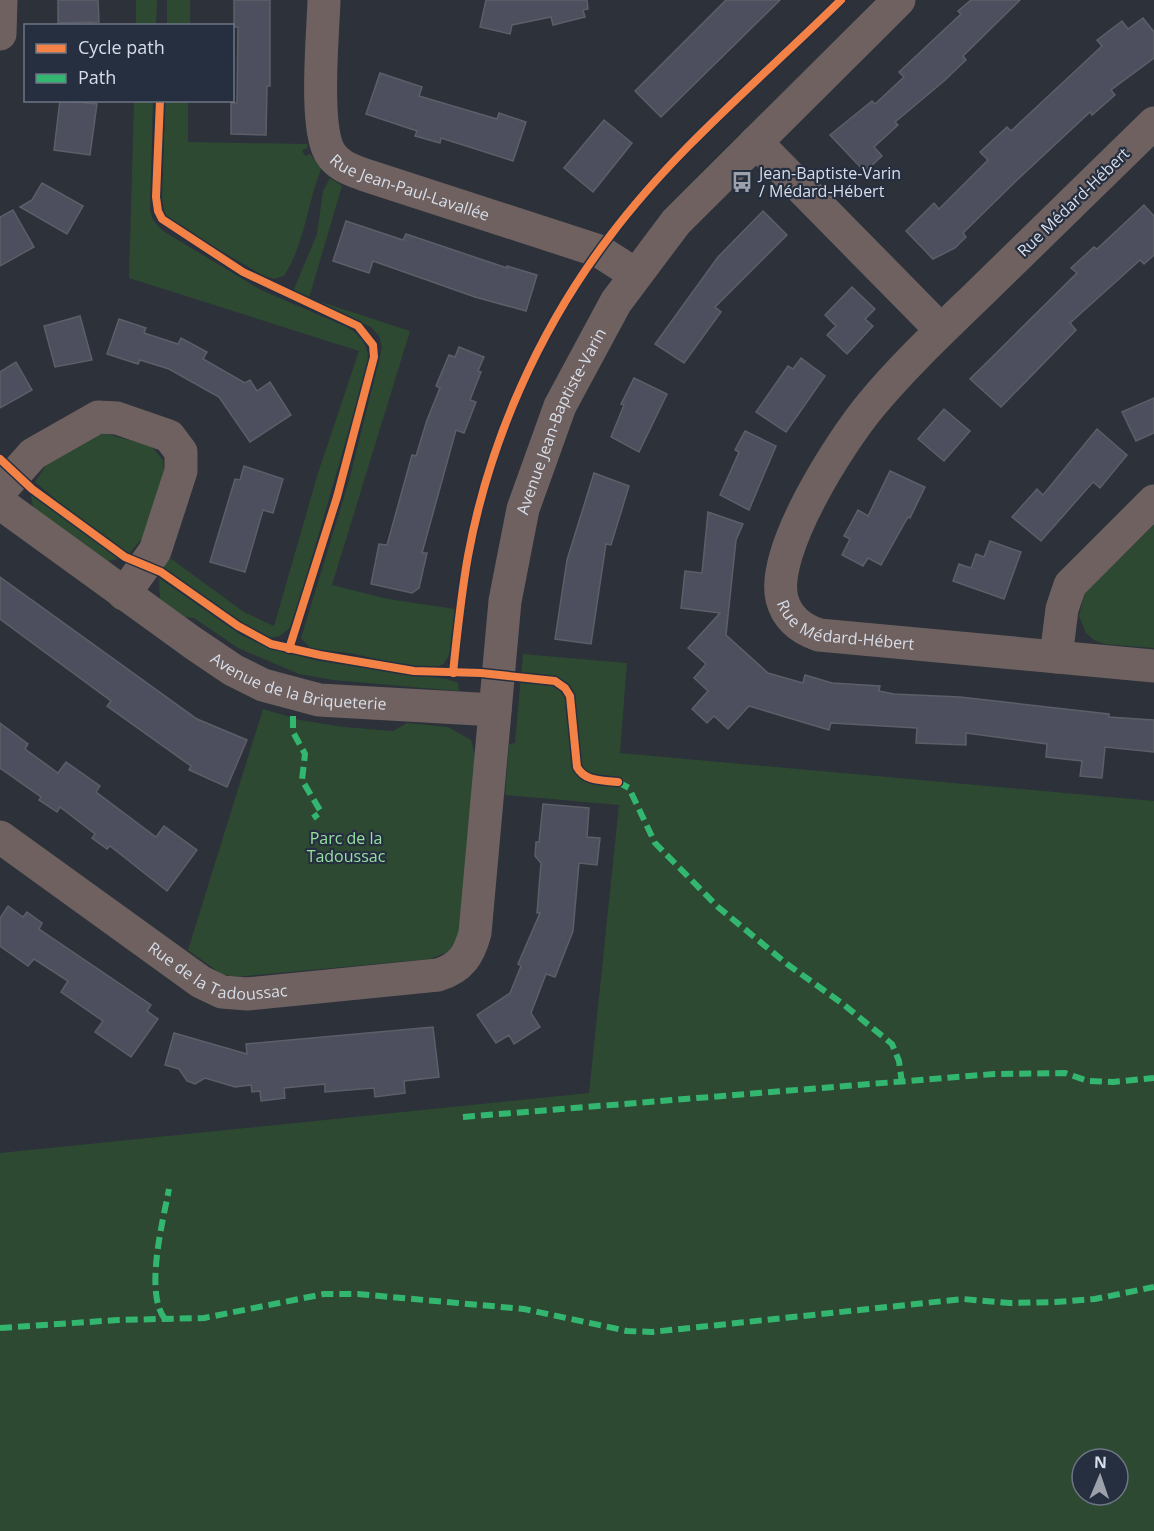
<svg xmlns="http://www.w3.org/2000/svg" width="1154" height="1531" viewBox="0 0 1154 1531" font-family="'Open Sans',sans-serif">
  <style>
    .green { fill: #2d4932; fill-rule: evenodd }
    .building { fill: #4e4f5e; stroke: #5c5f67; stroke-width: 1.5 }
    .lines { fill: none; stroke-linecap: round; stroke-linejoin: round }
    .minor { stroke: #6e6160; stroke-width: 33 }
    .quiet { stroke: #33b770; stroke-width: 6; stroke-dasharray: 12 6; stroke-linecap: butt }
    .cycleway-casing { stroke: #262f40; stroke-width: 11 }
    .cycleway { stroke: #f48246; stroke-width: 8 }
    .labels { text-anchor: middle; dominant-baseline: central; stroke-width: 4.5; stroke-linejoin: round; paint-order: stroke }
    .poi-label { font-size: 16px; fill: #d8dee9; stroke: #262f40; text-anchor: start }
    .street-label { font-size: 16px; fill: #d8dee9; stroke: #262f40 }
    .park-label { font-size: 16px; fill: #96e19f; stroke: #262f40 }
  </style>
  <rect width="100%" height="100%" fill="#2c313a"/>
  <!-- green -->
  <g class="green">
    <polygon points="136,0 157,0 156,25 136,25"/>
    <rect x="167" y="0" width="23" height="25"/>
    <path d="M 134,101 L 153,101 L 150,210 L 153,220 L 163,231 L 261,290 L 347,327 C 363,337 369,346 368,365 L 292,626 L 280,636 L 269,638 L 261,635 L 161,568 L 170,558 L 244,612 L 274,626 L 318,473 L 359,351 L 129,278 Z"/>
    <path d="M 165,101 L 188,101 L 188,142 L 307,144 L 308,148 L 302,150 L 305,156 L 310,154 L 321,169 C 307,205 305,243 284,276 L 274,279 L 264,276 L 169,221 L 164,211 L 162,198 Z"/>
    <path d="M 330,178 L 342,186 L 309,298 L 410,331 L 332,585 L 388,599 L 455,609 C 453,624 455,651 444,663 C 433,676 365,655 348,653 C 335,651 323,651 311,649 L 301,638 L 350,477 L 382,348 L 379,336 L 371,327 L 301,296 L 294,289 L 317,234 L 323,191 Z"/>
    <polygon points="103,433 151,446 163,460 164,471 144,536 129,554 85,524 35,482 46,465"/>
    <polygon points="31,495 38,498 119,559 107,561 33,508"/>
    <polygon points="1154,525 1154,648 1104,644 1094,640 1086,633 1079,616 1084,594"/>
    <polygon points="159,578 241,635 272,649 319,661 446,679 458,683 459,691 333,680 299,674 238,648 194,618 185,617 160,599"/>
    <path d="M 523,654 L 627,663 L 620,753 L 1154,801 L 1154,1531 L 0,1531 L 0,1153 L 589,1093 L 619,805 L 505,795 L 509,744 L 515,743 ZM 1082,1459 L 1118,1459 L 1118,1495 L 1082,1495 Z"/>
    <polygon points="263,709 300,720 344,727 393,731 407,723 448,727 471,740 475,755 459,935 448,952 430,959 235,977 221,974 188,950"/>
  </g>
  <!-- building -->
  <g class="building">
    <polygon points="58,0 98,0 99,22 58,23"/>
    <polygon points="234,0 270,0 270,86 267,86 266,135 231,134 231,103 237,103 238,27 234,27"/>
    <polygon points="486,0 587,0 588,9 583,10 585,17 553,25 551,17 512,25 510,34 480,27"/>
    <polygon points="726,0 780,0 661,117 635,91"/>
    <polygon points="971,0 1020,0 963,56 966,60 944,81 895,122 898,125 874,147 882,156 865,172 830,135 872,101 875,104 904,77 899,72 961,14 958,11"/>
    <polygon points="1143,18 1154,32 1154,58 1111,90 1115,95 1092,115 1090,112 1016,181 963,233 966,237 955,248 933,259 906,231 934,203 939,209 988,160 980,152 1007,127 1011,131 1102,46 1097,40 1122,21 1128,29"/>
    <polygon points="380,73 422,87 419,96 497,119 499,113 526,122 513,161 441,138 440,143 415,136 417,131 366,114"/>
    <polygon points="60,100 97,104 90,155 54,150"/>
    <polygon points="604,120 632,143 593,192 564,168"/>
    <polygon points="42,183 83,206 67,234 20,207 32,200"/>
    <polygon points="1144,205 1154,216 1154,255 1144,264 1140,260 1070,323 1076,330 1001,407 970,379 1077,273 1071,268 1094,247 1097,249"/>
    <polygon points="13,210 34,247 0,266 0,217"/>
    <polygon points="763,211 787,235 715,307 721,312 684,363 655,344 718,257"/>
    <polygon points="346,221 403,240 406,234 507,268 507,266 537,275 526,311 475,297 373,261 369,273 333,261"/>
    <polygon points="852,287 875,309 865,319 873,326 847,354 827,335 836,326 825,315"/>
    <polygon points="80,316 92,360 55,367 44,326"/>
    <polygon points="119,319 146,328 144,333 178,344 181,338 207,352 203,359 245,383 250,380 257,391 270,382 291,415 250,442 219,397 169,369 140,360 138,364 107,354"/>
    <polygon points="459,347 484,357 478,371 481,372 470,400 476,402 464,433 456,430 422,553 427,553 419,588 412,593 371,584 379,544 387,545 412,455 416,456 427,420 440,388 436,386 449,355 455,357"/>
    <polygon points="801,358 825,376 786,432 756,412 788,366 793,369"/>
    <polygon points="16,362 32,390 0,408 0,372"/>
    <polygon points="634,378 667,394 639,452 611,437 624,405 621,404"/>
    <polygon points="1154,398 1154,433 1136,441 1122,412"/>
    <polygon points="944,409 970,431 944,461 918,439"/>
    <polygon points="1097,429 1127,455 1100,488 1093,482 1041,541 1012,517 1037,489 1043,495"/>
    <polygon points="745,431 776,446 749,510 720,495 739,452 735,450"/>
    <polygon points="244,466 283,479 273,513 263,510 245,572 210,562 235,479 240,480"/>
    <polygon points="890,471 925,487 910,518 908,517 881,565 868,558 863,566 842,555 850,539 844,536 858,510 868,516"/>
    <polygon points="594,473 629,486 611,545 606,544 591,644 555,639 567,560"/>
    <polygon points="708,512 743,524 736,540 726,635 768,673 803,683 805,675 832,683 880,686 879,691 894,694 960,697 1109,714 1109,717 1154,720 1154,752 1105,747 1102,778 1080,776 1082,761 1046,757 1047,744 966,733 966,745 916,743 917,728 831,723 829,730 749,706 728,729 714,716 707,723 692,709 708,691 694,678 706,664 688,648 720,613 681,608 685,571 702,573"/>
    <polygon points="990,541 1021,552 1004,599 953,581 959,564 971,568 976,554 984,557"/>
    <polygon points="0,577 197,719 247,740 227,787 189,770 191,766 107,706 111,701 0,619"/>
    <polygon points="0,723 28,744 25,749 58,773 66,762 100,786 96,792 156,837 164,826 197,850 167,891 110,846 107,849 92,838 95,834 60,807 57,812 39,800 41,797 0,768"/>
    <polygon points="543,804 589,808 587,837 600,838 597,865 579,863 573,931 555,977 546,974 531,1013 540,1027 514,1044 509,1035 496,1043 477,1015 510,993 521,966 518,964 540,913 537,913 541,863 535,856 536,842 539,842"/>
    <polygon points="8,906 23,917 27,912 42,923 39,929 151,1005 147,1011 158,1019 131,1057 95,1032 103,1021 61,992 68,981 34,959 28,966 0,946 0,918"/>
    <polygon points="433,1027 439,1077 404,1081 405,1093 375,1097 374,1088 325,1092 325,1084 284,1088 285,1098 261,1101 260,1091 252,1092 251,1085 235,1087 205,1078 195,1084 187,1081 179,1069 165,1065 174,1033 247,1054 246,1044"/>
  </g>
  <g class="lines">
    <!-- minor -->
    <g class="minor">
      <path id="s1" d="M 324,0 C 323,35 314,126 330,153 C 338,166 352,170 365,175 L 599,251 L 635,274"/>
      <polyline points="0,34 1,0"/>
      <path id="s2" d="M 1154,123 C 1098,178 1041,233 985,288 C 946,326 906,363 871,405 C 841,441 770,551 782,599 C 787,618 801,629 819,635 L 1154,666"/>
      <polyline points="756,142 941,330"/>
      <polyline points="0,491 33,454 98,417 117,418 169,436 181,452 181,471 155,551 124,594"/>
      <path id="s3" d="M 0,503 L 193,643 L 233,670 L 263,685 L 319,700 L 495,710"/>
      <polyline points="1056,657 1062,609 1070,585 1154,501"/>
      <path id="s4" d="M 0,837 L 201,982 L 222,992 L 247,994 L 438,975 C 461,968 469,955 475,933 L 505,601 L 523,509 L 560,406 L 616,302 L 676,222 L 899,0"/>
    </g>
    <!-- quiet -->
    <g class="quiet">
      <polyline points="293,716 293,732 305,754 302,780 321,812 313,818"/>
      <polyline points="618,782 629,788 655,843 718,907 787,964 843,1004 892,1044 899,1061 902,1083"/>
      <polyline points="463,1117 994,1074 1065,1073 1088,1081 1113,1082 1154,1078"/>
      <path d="M 165,1319 C 144,1293 163,1221 169,1189"/>
      <polyline points="0,1328 118,1320 204,1318 324,1294 358,1294 524,1309 627,1331 652,1332 963,1299 1010,1303 1055,1302 1095,1299 1154,1287"/>
    </g>
    <defs>
      <g id="cycleway">
        <polyline points="160,100 156,197 158,211 162,219 243,272 358,326 373,345 374,357 337,497 289,649"/>
        <path d="M 0,459 L 32,489 L 125,557 L 161,572 L 238,626 L 271,644 L 320,655 L 414,671 L 481,673 L 555,681 L 565,688 L 570,696 L 577,767 C 585,782 603,780 618,782"/>
        <path d="M 453,673 C 457,634 461,595 468,556 C 489,442 539,329 610,236 C 676,148 763,77 841,0"/>
      </g>
    </defs>
    <!-- cycleway casing -->
    <use href="#cycleway" class="cycleway-casing"/>
    <!-- cycleway -->
    <use href="#cycleway" class="cycleway"/>
  </g>
  <!-- icons -->
  <defs>
    <symbol id="bus-bare" viewBox="-9 -9 18 18"><path d="M-5-6H5V4H4V6H2V4H-2V6H-4V4H-5ZM-3.5-4V0h7V-4ZM-3.5 1.2v1.5H-2V1.2ZM2 1.2v1.5H3.5V1.2Z" fill="#9ca1ac" stroke="#262f40" stroke-width="2.5" paint-order="stroke"/></symbol>
  </defs>
  <g fill-rule="evenodd">
    <use href="#bus-bare" x="727" y="167" width="30" height="30"/>
  </g>
  <g class="labels">
    <!-- poi labels -->
    <g class="poi-label">
      <text x="759" y="173">Jean-Baptiste-Varin<tspan x="759" dy="18">/ Médard-Hébert</tspan></text>
    </g>
    <!-- street labels -->
    <g class="street-label">
      <text stroke="none"><textPath href="#s1" startOffset="243">Rue Jean-Paul-Lavallée</textPath></text>
      <text transform="translate(1073 202) rotate(-44)">Rue Médard-Hébert</text>
      <text stroke="none"><textPath href="#s4" startOffset="1070">Avenue Jean-Baptiste-Varin</textPath></text>
      <text stroke="none"><textPath href="#s2" startOffset="693">Rue Médard-Hébert</textPath></text>
      <text stroke="none"><textPath href="#s3" startOffset="354">Avenue de la Briqueterie</textPath></text>
      <text stroke="none"><textPath href="#s4" startOffset="261">Rue de la Tadoussac</textPath></text>
    </g>
    <!-- park labels -->
    <g class="park-label">
      <text x="346" y="838">Parc de la<tspan x="346" dy="18">Tadoussac</tspan></text>
    </g>
  </g>
  <!-- legend -->
  <rect x="24" y="24" width="210" height="78" fill="#262f40" stroke="#6d7584" stroke-width="1.5"/>
  <rect x="36" y="44" width="30" height="9" fill="#f48246" stroke="#6d7584" stroke-width="1.5"/>
  <text x="78" y="54" font-size="18" fill="#d8dee9">Cycle path</text>
  <rect x="36" y="74" width="30" height="9" fill="#33b770" stroke="#6d7584" stroke-width="1.5"/>
  <text x="78" y="84" font-size="18" fill="#d8dee9">Path</text>
  <!-- north arrow -->
  <g transform="translate(1100 1477) rotate(2)"><circle r="28" fill="#262f40" stroke="#6d7584" stroke-width="1.5"/>
  <path d="M0-4.5L10 22L0 15L-10 22Z" fill="#9ca1ac"/>
  <text y="-9" font-size="16" font-weight="bold" text-anchor="middle" fill="#d8dee9">N</text>
  </g>
</svg>
